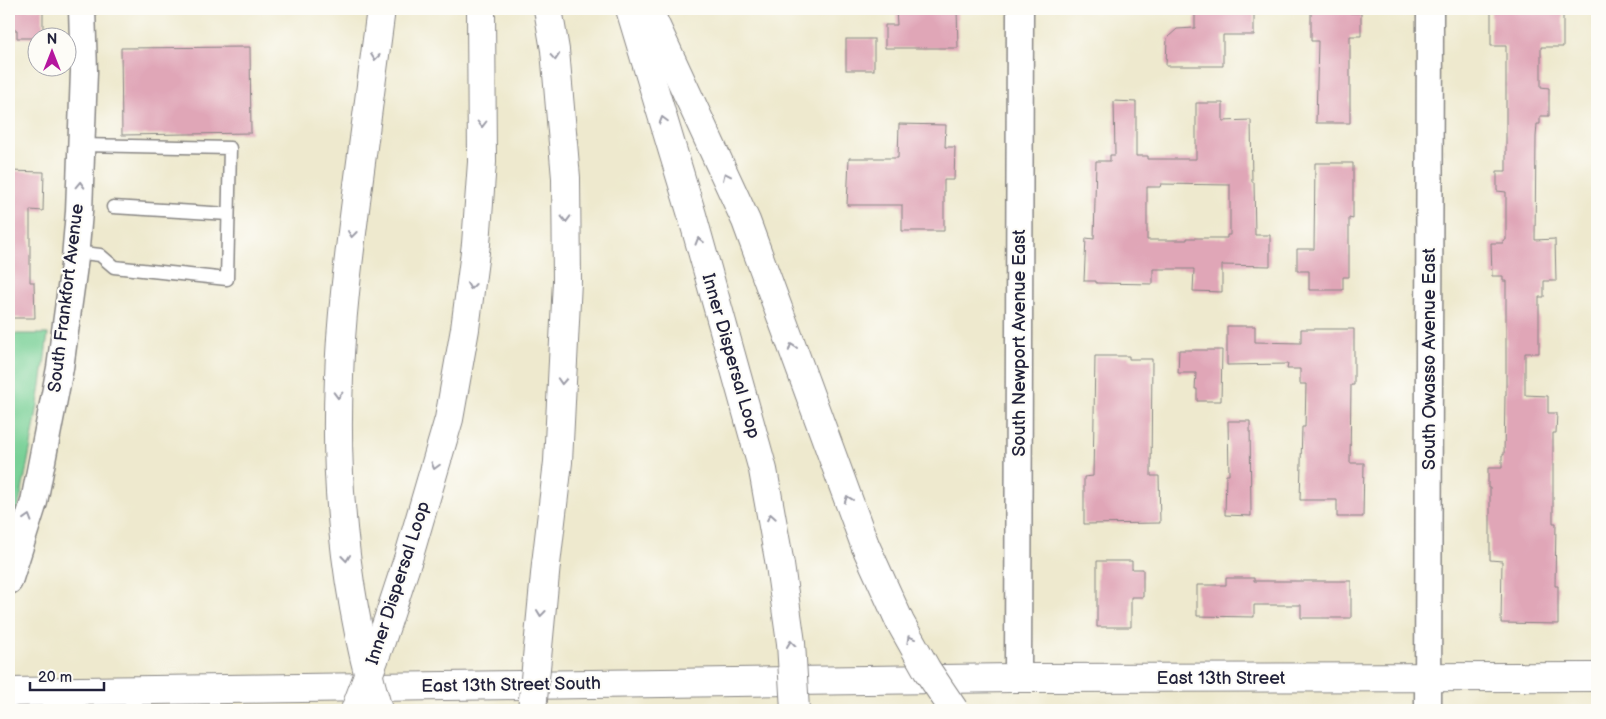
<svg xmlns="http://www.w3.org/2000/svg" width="1606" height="719" viewBox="0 0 1606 719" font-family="'Balsamiq Sans',sans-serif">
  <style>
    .green { fill: #78d096; stroke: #4d7968 }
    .building { fill: #e0a6b7; fill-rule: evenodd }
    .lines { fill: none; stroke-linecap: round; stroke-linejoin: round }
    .lane-casing { stroke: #888684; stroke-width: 15 }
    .street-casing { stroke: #888684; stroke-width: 29 }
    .secondary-casing { stroke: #888684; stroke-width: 30 }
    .highway-casing { stroke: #888684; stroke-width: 30 }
    .lane { stroke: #fff; stroke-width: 12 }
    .street { stroke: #fff; stroke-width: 26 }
    .secondary { stroke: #fff; stroke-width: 28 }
    .highway { stroke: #fff; stroke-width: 28 }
    .highway-bridge-casing { stroke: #888684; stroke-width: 30; stroke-linecap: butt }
    .highway-bridge { stroke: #fff; stroke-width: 28 }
    .oneway { stroke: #9c9ca7 }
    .labels { text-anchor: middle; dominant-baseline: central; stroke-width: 4.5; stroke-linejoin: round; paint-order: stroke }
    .street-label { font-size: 18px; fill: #22223b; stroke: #fdfcf7 }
  </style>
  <rect width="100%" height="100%" fill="#fdfcf7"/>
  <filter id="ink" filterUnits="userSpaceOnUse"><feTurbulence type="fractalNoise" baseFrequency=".02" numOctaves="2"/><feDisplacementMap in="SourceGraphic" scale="10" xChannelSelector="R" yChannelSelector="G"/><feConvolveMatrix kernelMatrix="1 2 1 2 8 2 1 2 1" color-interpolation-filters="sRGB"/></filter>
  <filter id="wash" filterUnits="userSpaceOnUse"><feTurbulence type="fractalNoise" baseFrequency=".0096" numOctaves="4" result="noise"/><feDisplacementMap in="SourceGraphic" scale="20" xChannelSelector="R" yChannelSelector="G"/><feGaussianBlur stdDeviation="1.12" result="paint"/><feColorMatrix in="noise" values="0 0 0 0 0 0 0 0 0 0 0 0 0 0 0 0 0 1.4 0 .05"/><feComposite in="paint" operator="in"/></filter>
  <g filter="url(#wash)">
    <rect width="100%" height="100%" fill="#eee9ce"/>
    <!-- green -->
    <path class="green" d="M 9,334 L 48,334 C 39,407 26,478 9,549 Z"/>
    <g id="blocks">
      <!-- building -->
      <g class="building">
        <polygon points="9,9 43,9 43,38 17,38 17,30 9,30"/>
        <polygon points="896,9 957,9 958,48 885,48 885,25 897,25"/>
        <polygon points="1195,9 1254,9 1254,35 1223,35 1223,66 1166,66 1167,38 1177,29 1195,28"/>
        <polygon points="1311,9 1350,10 1350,13 1361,13 1361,36 1350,36 1350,123 1316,123 1318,41 1311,41"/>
        <polygon points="1491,9 1563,9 1563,47 1541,47 1541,87 1549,88 1549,116 1540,116 1540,124 1537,124 1536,137 1535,240 1555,239 1556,281 1544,281 1544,297 1539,297 1539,353 1525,353 1525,395 1548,396 1548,413 1557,413 1556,433 1553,433 1553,523 1556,523 1555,586 1558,586 1558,624 1501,623 1502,561 1490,560 1490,488 1488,488 1488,468 1502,468 1502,455 1504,455 1505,395 1506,395 1506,281 1503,281 1503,276 1492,276 1491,243 1503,243 1503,240 1506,240 1506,192 1497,191 1497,171 1506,171 1506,46 1491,46"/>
        <rect x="846" y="39" width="28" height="31"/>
        <polygon points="250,47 251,133 122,135 121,48"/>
        <path d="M 1114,101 L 1136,102 L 1136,156 L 1148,156 L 1148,159 L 1196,159 L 1196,103 L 1223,103 L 1223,121 L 1251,120 L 1252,182 L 1254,182 L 1255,235 L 1270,235 L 1270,266 L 1222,265 L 1222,292 L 1193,291 L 1194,269 L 1153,269 L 1153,284 L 1096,283 L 1096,281 L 1084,281 L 1086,238 L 1094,239 L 1096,161 L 1110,161 L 1110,155 L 1115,155 ZM 1161,184 L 1230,185 L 1230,235 L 1227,235 L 1227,238 L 1187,238 L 1187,240 L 1147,240 L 1147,187 L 1160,187 Z"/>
        <polygon points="899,124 946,125 945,147 955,147 954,180 944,180 944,231 902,231 902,205 847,205 849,158 898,158"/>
        <polygon points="1315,163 1353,163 1353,219 1349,218 1349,277 1343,277 1343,290 1309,290 1309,271 1297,271 1297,249 1314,249"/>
        <polygon points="9,171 44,172 43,211 30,210 30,282 34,282 35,318 9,318"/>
        <polygon points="1227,326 1255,326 1255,342 1301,343 1301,329 1354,329 1354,385 1351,385 1350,463 1364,463 1363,517 1337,517 1337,500 1300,500 1302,427 1305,427 1306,384 1300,384 1300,369 1287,369 1288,364 1227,365"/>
        <polygon points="1179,350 1222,350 1221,401 1197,401 1197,389 1195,389 1196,373 1178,373"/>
        <polygon points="1095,356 1129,356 1129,359 1152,359 1151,476 1159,476 1160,523 1084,524 1084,477 1093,476"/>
        <polygon points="1228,421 1250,421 1251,516 1225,515 1226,475 1229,475"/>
        <polygon points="1097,561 1132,561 1132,569 1143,569 1143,597 1131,597 1131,627 1097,627"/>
        <polygon points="1226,578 1254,578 1254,581 1351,581 1351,618 1301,618 1301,605 1254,605 1254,617 1197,616 1197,585 1226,585"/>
      </g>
    </g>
  </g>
  <g filter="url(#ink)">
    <use href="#blocks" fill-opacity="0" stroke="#888684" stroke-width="1"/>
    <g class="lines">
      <defs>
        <g id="lane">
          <polyline points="113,207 228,214"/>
          <polyline points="75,252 100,255 114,267 227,279 230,148 81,145"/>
        </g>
        <g id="street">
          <polyline points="9,581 34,502 60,368 75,258 79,212 84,71 82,9"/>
          <polyline points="1018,678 1020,9"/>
          <polyline points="1428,710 1430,9"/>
        </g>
        <polyline id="secondary" points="9,692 1014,678 1597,677"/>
        <g id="highway">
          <polyline points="630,9 692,215 763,470 780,565"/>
          <polyline points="648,9 746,221 865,545"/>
          <polyline points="358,185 381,9"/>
          <polyline points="408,559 449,419 465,329 476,244 482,162 481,9"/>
          <polyline points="546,564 558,462 567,281 566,178 555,50 548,9"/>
        </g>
      </defs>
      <!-- lane casing -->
      <use href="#lane" class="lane-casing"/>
      <!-- street casing -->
      <use href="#street" class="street-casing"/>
      <!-- secondary casing -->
      <use href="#secondary" class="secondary-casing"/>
      <!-- highway casing -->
      <use href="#highway" class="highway-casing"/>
      <!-- lane -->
      <use href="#lane" class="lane"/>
      <!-- street -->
      <use href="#street" class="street"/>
      <!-- secondary -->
      <use href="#secondary" class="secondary"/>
      <!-- highway -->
      <use href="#highway" class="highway"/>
      <defs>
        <g id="highway-bridge">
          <path d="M 358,185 C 350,249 341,313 339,377 C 334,489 347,603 378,710"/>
          <polyline points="865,545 900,622 927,670 954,710"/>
          <polyline points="780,565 791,643 795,710"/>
          <polyline points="355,710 380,644 408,559"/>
          <polyline points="532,710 546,564"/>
        </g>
      </defs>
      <!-- highway-bridge casing -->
      <use href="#highway-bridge" class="highway-bridge-casing"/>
      <!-- highway-bridge -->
      <use href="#highway-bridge" class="highway-bridge"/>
    </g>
    <!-- one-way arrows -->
    <defs><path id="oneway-chevron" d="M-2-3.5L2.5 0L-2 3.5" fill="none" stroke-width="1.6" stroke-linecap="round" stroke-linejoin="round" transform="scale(1.25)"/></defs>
    <g class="oneway">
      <use href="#oneway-chevron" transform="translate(375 57) rotate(97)"/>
      <use href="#oneway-chevron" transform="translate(555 57) rotate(85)"/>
      <use href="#oneway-chevron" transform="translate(663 120) rotate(-106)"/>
      <use href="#oneway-chevron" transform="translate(482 124) rotate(90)"/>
      <use href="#oneway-chevron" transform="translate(726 176) rotate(-115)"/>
      <use href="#oneway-chevron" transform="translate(80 185) rotate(-88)"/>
      <use href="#oneway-chevron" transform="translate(566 219) rotate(89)"/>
      <use href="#oneway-chevron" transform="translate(352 234) rotate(97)"/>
      <use href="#oneway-chevron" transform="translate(699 241) rotate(-106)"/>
      <use href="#oneway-chevron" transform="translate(471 286) rotate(97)"/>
      <use href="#oneway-chevron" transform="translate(792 347) rotate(-110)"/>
      <use href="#oneway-chevron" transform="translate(562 381) rotate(93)"/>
      <use href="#oneway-chevron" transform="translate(338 395) rotate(91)"/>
      <use href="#oneway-chevron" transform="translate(435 466) rotate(106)"/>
      <use href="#oneway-chevron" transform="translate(848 499) rotate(-110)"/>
      <use href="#oneway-chevron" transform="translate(771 517) rotate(-100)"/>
      <use href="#oneway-chevron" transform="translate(28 518) rotate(-73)"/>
      <use href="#oneway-chevron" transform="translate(346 558) rotate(84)"/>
      <use href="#oneway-chevron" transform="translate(541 613) rotate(96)"/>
      <use href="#oneway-chevron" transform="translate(910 639) rotate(-119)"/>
      <use href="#oneway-chevron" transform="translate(791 644) rotate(-96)"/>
    </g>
  </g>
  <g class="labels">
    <!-- street labels -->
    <g class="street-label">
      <text transform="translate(66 298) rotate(-83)">South Frankfort Avenue</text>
      <text transform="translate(1019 343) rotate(-90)">South Newport Avenue East</text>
      <text transform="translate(731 356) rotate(74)">Inner Dispersal Loop</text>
      <text transform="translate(1429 359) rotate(-90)">South Owasso Avenue East</text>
      <text transform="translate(398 583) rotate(-72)">Inner Dispersal Loop</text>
      <text x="1221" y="678">East 13th Street</text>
      <text transform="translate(511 685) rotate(-1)">East 13th Street South</text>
    </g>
  </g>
  <!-- margin -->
  <rect width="1606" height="719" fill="none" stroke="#fdfcf7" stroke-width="30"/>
  <!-- north arrow -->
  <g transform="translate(52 52)"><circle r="24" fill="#fdfcf7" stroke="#a5a5ac"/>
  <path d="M0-4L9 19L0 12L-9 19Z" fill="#b5179e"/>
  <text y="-8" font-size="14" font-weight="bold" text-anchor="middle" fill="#22223b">N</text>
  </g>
  <!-- scale -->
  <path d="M30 682v8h74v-8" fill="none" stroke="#22223b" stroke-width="2.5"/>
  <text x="38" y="682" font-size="15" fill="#22223b" stroke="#fdfcf7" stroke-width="4" paint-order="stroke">20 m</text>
</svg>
